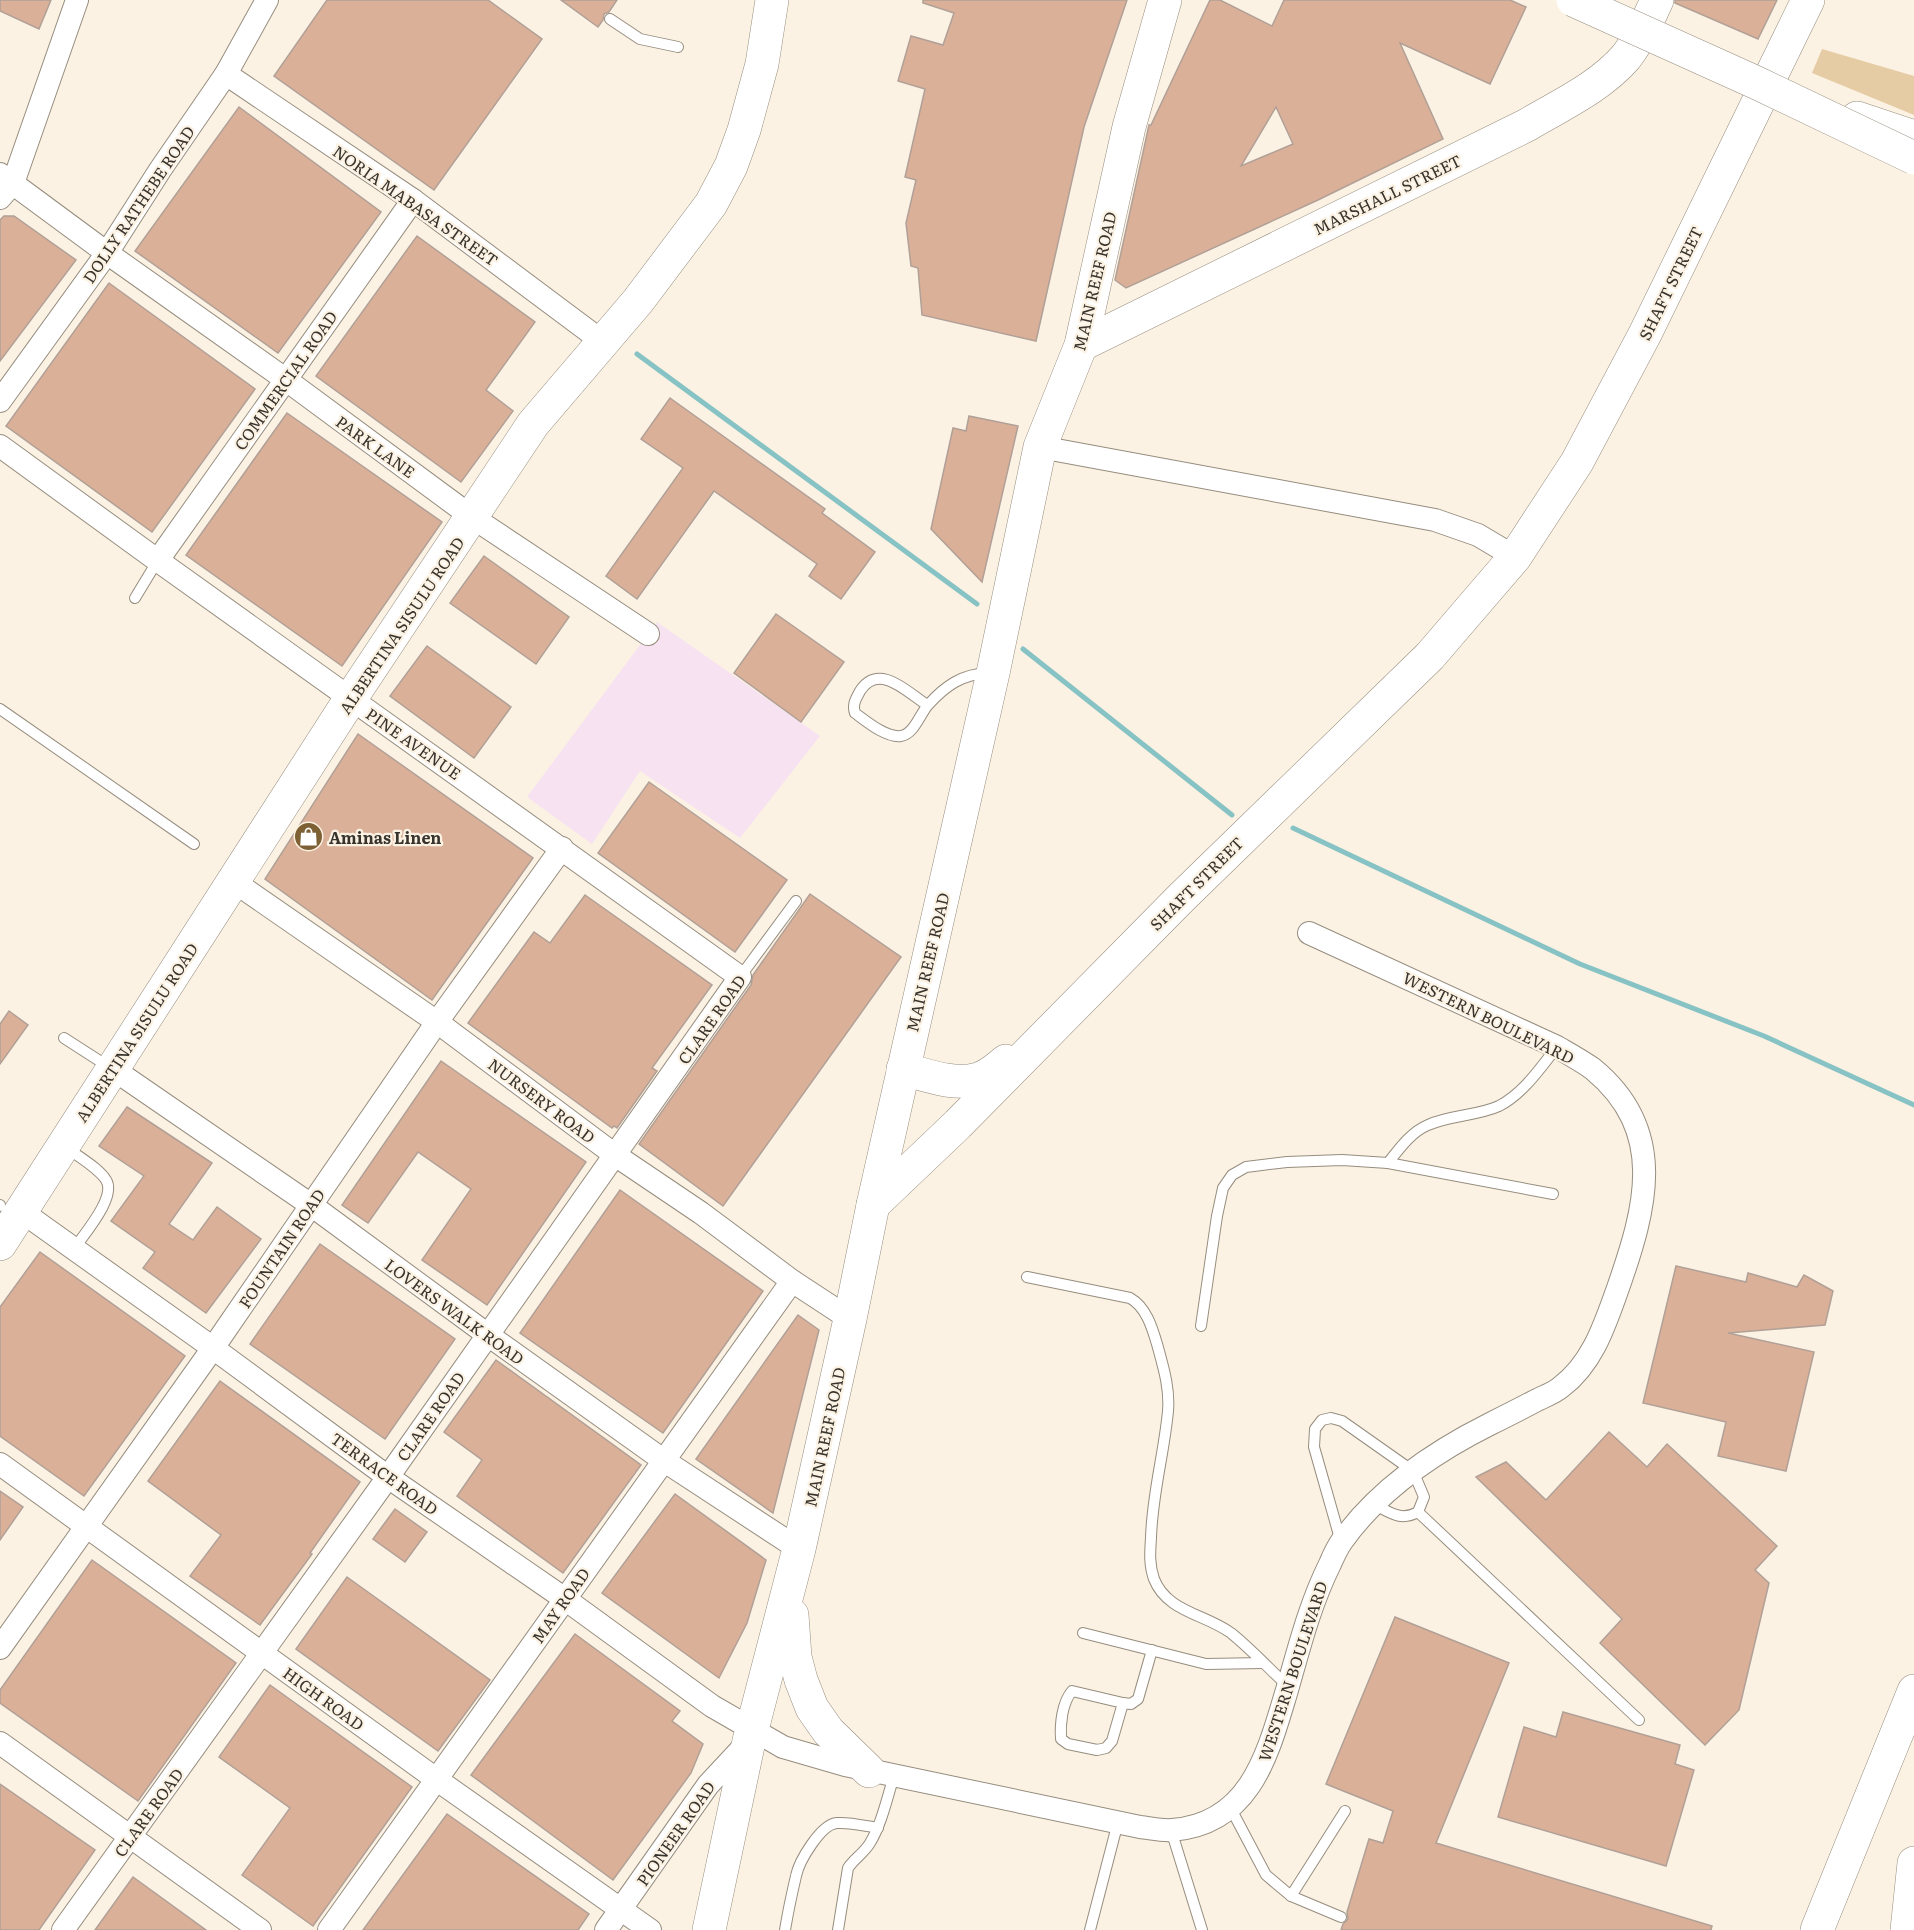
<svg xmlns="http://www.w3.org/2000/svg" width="1914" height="1930" viewBox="0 0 1914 1930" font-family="Literata,serif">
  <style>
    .industrial { fill: #f7e2f1 }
    .green { fill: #e6cca5 }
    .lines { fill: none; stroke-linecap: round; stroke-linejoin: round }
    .stream { stroke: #87c3c4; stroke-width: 5 }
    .building { fill: #dbb098; stroke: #b0a097; stroke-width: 1.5; fill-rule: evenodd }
    .lane-casing { stroke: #968d7f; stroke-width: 12 }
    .street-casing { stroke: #968d7f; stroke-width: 24 }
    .primary-casing { stroke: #968d7f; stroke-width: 34 }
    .highway-casing { stroke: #968d7f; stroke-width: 34 }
    .lane { stroke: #fff; stroke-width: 10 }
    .street { stroke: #fff; stroke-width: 22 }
    .primary { stroke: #fff; stroke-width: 33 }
    .highway { stroke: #fff; stroke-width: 33 }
    .highway-bridge-casing { stroke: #968d7f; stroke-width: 34; stroke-linecap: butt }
    .highway-bridge { stroke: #fff; stroke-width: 33 }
    .labels { text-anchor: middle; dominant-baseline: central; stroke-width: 4.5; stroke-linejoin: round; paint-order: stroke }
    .street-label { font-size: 16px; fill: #37332d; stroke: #fcf2e3 }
    .poi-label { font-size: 16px; font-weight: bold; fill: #37332d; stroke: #fcf2e3; text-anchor: start }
  </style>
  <rect width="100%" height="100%" fill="#fcf2e3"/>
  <!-- industrial -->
  <polygon class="industrial" points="657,622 820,736 740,838 640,771 592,844 527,797"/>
  <!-- green -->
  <polygon class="green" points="1822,49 1914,76 1914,115 1812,73"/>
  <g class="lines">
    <!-- stream -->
    <g class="stream">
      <polyline points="637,354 977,604"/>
      <polyline points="1023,649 1232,815"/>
      <polyline points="1293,828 1580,964 1764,1036 1914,1105"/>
    </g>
  </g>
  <!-- building -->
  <g class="building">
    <polygon points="0,0 51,0 39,29 0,11"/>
    <polygon points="327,0 488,0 542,39 434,190 274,76"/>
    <polygon points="561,0 617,0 609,12 604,14 603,20 598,27"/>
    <polygon points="923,0 1127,0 1084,127 1036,341 922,315 918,268 911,266 906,223 916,180 905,177 925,89 898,81 911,36 943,45 954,13 923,3"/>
    <path d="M 1210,0 L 1220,0 L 1272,26 L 1284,0 L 1510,0 L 1526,7 L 1490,84 L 1400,43 L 1443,139 L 1318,200 L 1126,288 L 1115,280 L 1149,125 L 1151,125 ZM 1276,107 L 1293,144 L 1241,166 Z"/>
    <polygon points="1675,0 1777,0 1758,39 1675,3"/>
    <polygon points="239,107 381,212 278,353 135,251"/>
    <polygon points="4,216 14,216 76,260 0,361 0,220"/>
    <polygon points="417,236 535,322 486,390 513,411 461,482 316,376"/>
    <polygon points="109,283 255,389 152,532 6,426"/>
    <polygon points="670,398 825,509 822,513 875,552 841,599 809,576 817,564 714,491 637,599 606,576 683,468 641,439"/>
    <polygon points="287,413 442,522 342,666 186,555"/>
    <polygon points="969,416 1018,426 982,582 931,529 953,428 966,431"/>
    <polygon points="484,556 569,617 536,664 450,603"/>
    <polygon points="776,614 844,662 801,722 734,673"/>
    <polygon points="427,646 511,707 474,758 390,696"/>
    <polygon points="358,734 533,858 432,1000 265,879"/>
    <polygon points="649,782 787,880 735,952 598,853"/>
    <polygon points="810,894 901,957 723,1206 639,1144 751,985 753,975"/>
    <polygon points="585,895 712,985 652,1068 657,1071 617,1128 614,1126 612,1128 468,1023 534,932 550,943"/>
    <polygon points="9,1011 28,1025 0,1064 0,1024"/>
    <polygon points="441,1061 586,1162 487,1305 422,1260 471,1189 418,1152 368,1223 342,1205"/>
    <polygon points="127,1107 212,1163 169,1224 193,1240 217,1207 261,1239 206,1313 143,1268 155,1252 111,1221 144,1176 99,1146"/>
    <polygon points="620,1190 763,1291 663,1433 520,1333"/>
    <polygon points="320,1244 455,1339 385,1439 250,1344"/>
    <polygon points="40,1252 185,1356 84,1496 0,1436 0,1307"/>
    <polygon points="1676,1266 1746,1282 1748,1273 1797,1287 1804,1275 1833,1291 1825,1325 1728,1333 1814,1352 1786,1471 1718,1456 1726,1422 1643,1403"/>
    <polygon points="798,1315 819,1330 773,1513 696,1459"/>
    <polygon points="496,1360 641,1465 563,1573 457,1496 482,1460 444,1432"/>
    <polygon points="220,1381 360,1482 310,1553 312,1554 260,1625 190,1576 221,1535 148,1481"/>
    <polygon points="1609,1432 1647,1467 1667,1444 1777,1546 1755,1570 1769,1583 1739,1710 1705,1745 1600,1643 1622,1619 1476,1477 1506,1462 1546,1500"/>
    <polygon points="0,1491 23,1507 0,1540"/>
    <polygon points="675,1494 766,1560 747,1623 719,1678 602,1593"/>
    <polygon points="395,1509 427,1532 405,1562 373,1539"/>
    <polygon points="92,1560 236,1663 138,1801 0,1703 0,1690"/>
    <polygon points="347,1577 490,1680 438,1751 296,1649"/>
    <polygon points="1395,1617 1509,1663 1436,1843 1712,1926 1711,1930 1341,1930 1343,1924 1348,1919 1347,1912 1369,1839 1383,1843 1393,1811 1326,1784"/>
    <polygon points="575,1634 680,1711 672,1721 703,1744 691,1773 613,1880 471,1775"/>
    <polygon points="270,1685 412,1787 313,1926 242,1875 290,1808 219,1757"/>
    <polygon points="1563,1712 1680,1745 1675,1764 1694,1770 1666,1866 1498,1817 1524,1727 1556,1737"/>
    <polygon points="0,1784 95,1850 39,1930 0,1930"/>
    <polygon points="447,1814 589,1914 578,1930 363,1930"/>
    <polygon points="133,1877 206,1930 95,1930"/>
  </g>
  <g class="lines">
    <defs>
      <g id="lane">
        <polyline points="610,19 640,39 678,47"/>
        <polyline points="135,598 158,560"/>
        <path d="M 927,705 C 907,692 879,662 860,691 C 856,699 852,704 855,713 C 866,721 886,738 901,736 C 914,734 920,714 928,705 C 945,686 962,674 988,673"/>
        <polyline points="0,709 194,844"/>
        <polyline points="740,977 796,901"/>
        <polyline points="64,1038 109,1067"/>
        <path d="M 66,1147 C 77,1156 99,1168 106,1180 C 117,1197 84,1234 74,1249"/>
        <polyline points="1388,1163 1553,1194"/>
        <polyline points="0,1205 0,1206"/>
        <path d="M 1027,1277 L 1130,1298 C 1146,1307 1152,1327 1157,1344 C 1163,1366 1170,1388 1168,1411 C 1164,1454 1152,1495 1151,1538 C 1150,1552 1149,1565 1154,1579 C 1167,1612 1205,1614 1231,1633 C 1251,1649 1269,1669 1288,1686"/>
        <path d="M 1201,1326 L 1217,1216 L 1223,1188 L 1232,1175 L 1246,1167 L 1287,1162 L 1342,1160 L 1388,1163 C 1399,1149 1411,1132 1428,1125 C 1450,1115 1477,1116 1499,1106 C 1524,1093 1540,1068 1557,1047"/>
        <polyline points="1418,1512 1639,1720"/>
        <path d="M 1341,1542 L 1314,1447 L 1315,1429 L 1322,1420 L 1331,1418 L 1342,1421 L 1413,1471 L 1424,1497 L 1418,1512 C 1400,1522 1390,1512 1373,1504"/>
        <polyline points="1083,1633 1206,1664 1263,1663"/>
        <path d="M 1123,1703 L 1072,1691 C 1062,1703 1060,1724 1061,1739 L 1068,1744 L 1097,1750 L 1106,1748 L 1112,1741 L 1123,1703 L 1131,1704 L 1138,1699 L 1152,1650"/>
        <polyline points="1230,1807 1266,1875 1291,1896 1345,1811"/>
        <polyline points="1171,1830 1202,1930"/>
        <polyline points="1291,1896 1341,1917"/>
        <path d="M 785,1930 C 788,1912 792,1893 796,1876 C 799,1861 821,1824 837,1823 C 850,1822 865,1826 878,1828"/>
        <path d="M 838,1930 L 848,1868 C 854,1859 864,1853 870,1843 C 882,1823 887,1798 894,1776"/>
        <polyline points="1090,1930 1118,1822"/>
      </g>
      <g id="street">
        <polyline points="226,74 413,200 603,342"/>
        <polyline points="0,174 107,253 285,379 472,517 648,634"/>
        <polyline points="0,198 13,183 77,0"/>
        <polyline points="0,401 107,253 160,170 226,74 267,0"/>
        <polyline points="0,446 150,555 740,977 388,1477 63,1930"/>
        <polyline points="1040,447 1435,520 1478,535 1515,557"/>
        <polyline points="158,560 413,200"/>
        <polyline points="233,881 437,1022 615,1155 701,1213 792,1281 850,1319"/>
        <polyline points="113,1069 311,1205 488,1335 663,1460 799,1549"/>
        <path d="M 21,1211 L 213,1348 L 388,1477 L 565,1599 L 712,1706 L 783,1747 L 845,1765 L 1140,1827 C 1150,1828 1162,1831 1172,1830 C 1251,1824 1268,1753 1287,1690 C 1299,1648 1310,1604 1330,1564 C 1333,1557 1337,1548 1342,1541 C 1379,1489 1434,1452 1490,1424 C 1506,1416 1522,1408 1537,1400 C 1545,1396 1554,1393 1561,1387 C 1593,1363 1605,1324 1618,1288 C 1646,1208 1668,1131 1593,1069 C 1582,1061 1569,1054 1557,1047 L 1309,933"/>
        <polyline points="0,1464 436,1779 650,1930"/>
        <polyline points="0,1648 213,1348 437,1022 562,848"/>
        <polyline points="0,1743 260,1930"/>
        <polyline points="329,1930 792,1281"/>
        <polyline points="606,1930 708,1785 748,1742"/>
      </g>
      <g id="primary">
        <path d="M 1081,345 L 1527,125 C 1561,105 1600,87 1626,57 C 1639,40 1648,20 1657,0"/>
        <path d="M 903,1069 C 926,1075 954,1086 978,1079 C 989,1076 997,1068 1006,1061"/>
        <polyline points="873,1205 958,1124 1181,898 1430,656 1515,557 1577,462 1645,334 1808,0"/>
        <polyline points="0,1244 351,698 533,424 638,301 711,204 731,166 744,130 762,64 772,0"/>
        <polyline points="792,1615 795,1657 801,1680 812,1708 828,1731 869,1771"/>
        <polyline points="709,1930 749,1741 799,1549 850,1319 873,1205 993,673 1040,447 1081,345 1129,127 1165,0"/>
      </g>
      <g id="highway">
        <polyline points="1857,118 1914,137"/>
        <polyline points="1817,1930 1914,1691"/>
        <polyline points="1907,1930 1914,1863"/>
      </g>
    </defs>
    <!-- lane casing -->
    <use href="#lane" class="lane-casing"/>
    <!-- street casing -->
    <use href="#street" class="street-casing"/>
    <!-- primary casing -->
    <use href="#primary" class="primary-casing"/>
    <!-- highway casing -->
    <use href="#highway" class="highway-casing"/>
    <!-- lane -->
    <use href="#lane" class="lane"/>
    <!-- street -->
    <use href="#street" class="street"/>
    <!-- primary -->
    <use href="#primary" class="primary"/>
    <!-- highway -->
    <use href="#highway" class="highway"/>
    <defs>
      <polyline id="highway-bridge" points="1573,0 1757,83 1914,158"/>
    </defs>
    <!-- highway-bridge casing -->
    <use href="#highway-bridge" class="highway-bridge-casing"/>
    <!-- highway-bridge -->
    <use href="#highway-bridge" class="highway-bridge"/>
  </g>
  <!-- icons -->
  <defs>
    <symbol id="shop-disc" viewBox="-11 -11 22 22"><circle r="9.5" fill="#7d6033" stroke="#fcf2e3"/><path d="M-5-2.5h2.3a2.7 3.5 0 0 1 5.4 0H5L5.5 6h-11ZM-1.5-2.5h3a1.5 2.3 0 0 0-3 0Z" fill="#fff"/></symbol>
  </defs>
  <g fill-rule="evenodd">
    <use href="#shop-disc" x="292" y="820" width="33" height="33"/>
  </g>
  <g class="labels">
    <!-- street labels -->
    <g class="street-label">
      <text transform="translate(1387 194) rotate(-26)">MARSHALL STREET</text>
      <text transform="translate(138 204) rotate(-56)">DOLLY RATHEBE ROAD</text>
      <text transform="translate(416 205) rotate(35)">NORIA MABASA STREET</text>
      <text transform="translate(1094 281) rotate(-77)">MAIN REEF ROAD</text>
      <text transform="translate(1670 283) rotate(-64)">SHAFT STREET</text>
      <text transform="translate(285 380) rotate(-55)">COMMERCIAL ROAD</text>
      <text transform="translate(376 446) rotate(36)">PARK LANE</text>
      <text transform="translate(401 625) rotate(-56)">ALBERTINA SISULU ROAD</text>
      <text transform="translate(414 743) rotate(35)">PINE AVENUE</text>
      <text transform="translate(1196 883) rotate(-45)">SHAFT STREET</text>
      <text transform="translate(927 962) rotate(-77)">MAIN REEF ROAD</text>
      <text transform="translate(1489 1017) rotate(26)">WESTERN BOULEVARD</text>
      <text transform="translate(711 1019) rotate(-55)">CLARE ROAD</text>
      <text transform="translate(136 1032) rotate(-57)">ALBERTINA SISULU ROAD</text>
      <text transform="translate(542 1100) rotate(37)">NURSERY ROAD</text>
      <text transform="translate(281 1248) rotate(-56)">FOUNTAIN ROAD</text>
      <text transform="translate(455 1311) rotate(36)">LOVERS WALK ROAD</text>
      <text transform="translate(430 1416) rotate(-55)">CLARE ROAD</text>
      <text transform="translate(824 1437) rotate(-78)">MAIN REEF ROAD</text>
      <text transform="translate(385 1473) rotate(36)">TERRACE ROAD</text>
      <text transform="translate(560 1605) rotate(-55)">MAY ROAD</text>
      <text transform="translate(1292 1671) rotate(-72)">WESTERN BOULEVARD</text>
      <text transform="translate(324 1698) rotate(36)">HIGH ROAD</text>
      <text transform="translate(148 1812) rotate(-54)">CLARE ROAD</text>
      <text transform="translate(675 1833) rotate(-55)">PIONEER ROAD</text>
    </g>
    <!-- poi labels -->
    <g class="poi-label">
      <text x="329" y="837">Aminas Linen</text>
    </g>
  </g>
</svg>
